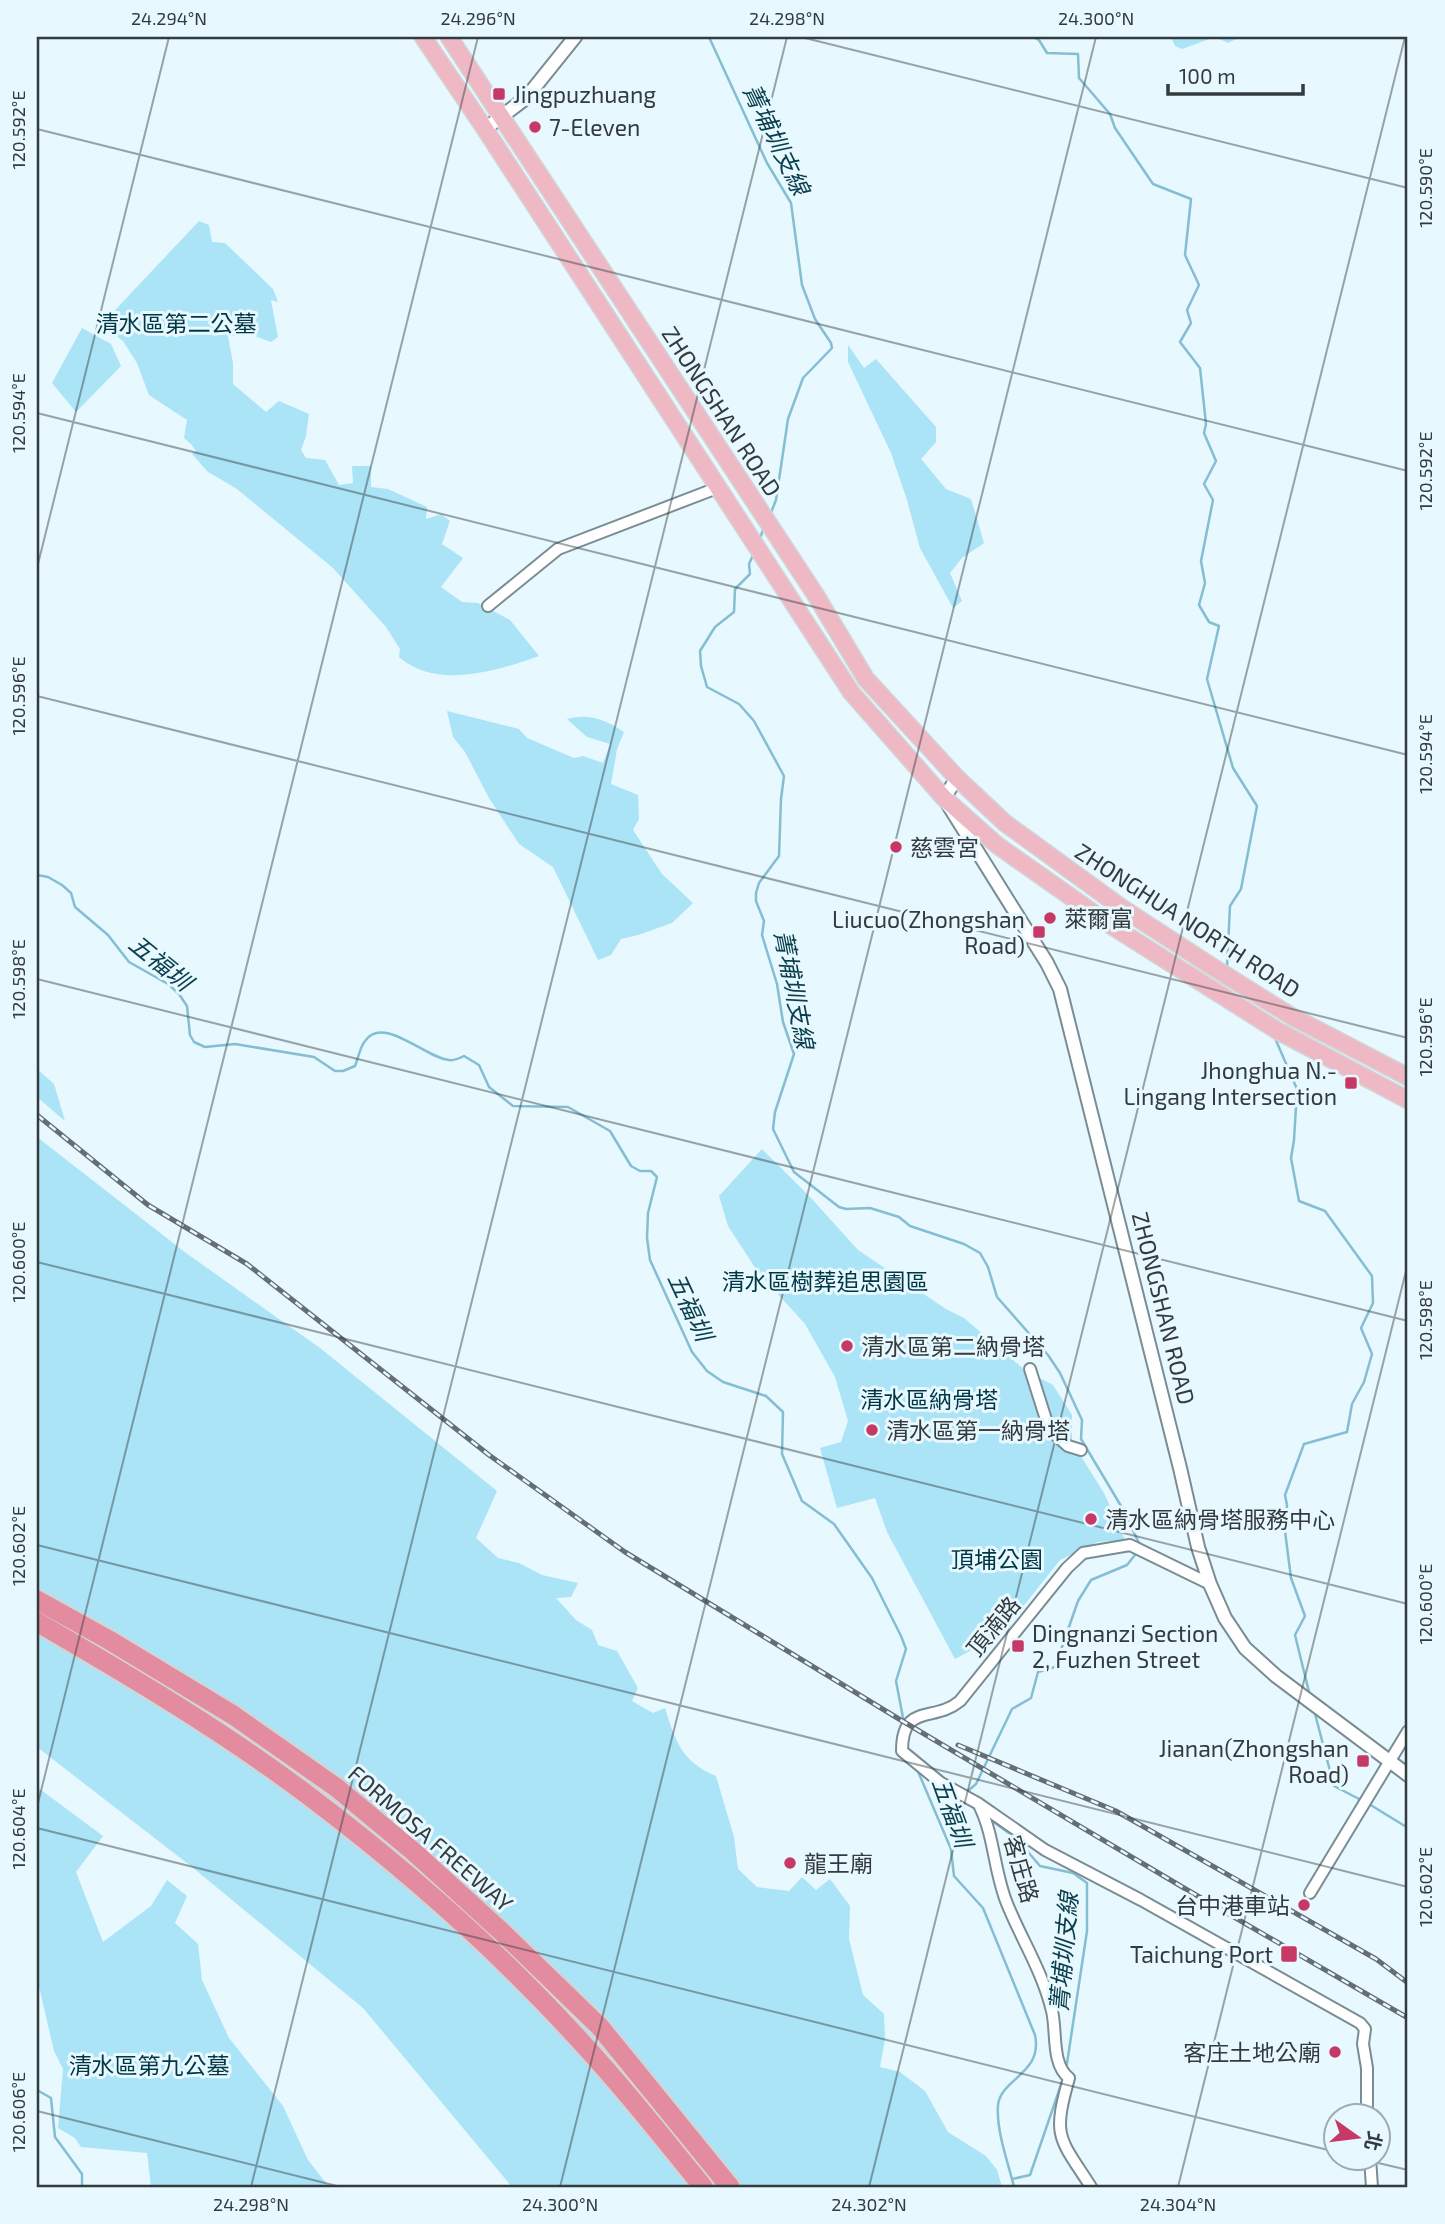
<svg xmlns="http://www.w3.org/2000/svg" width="1445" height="2224" viewBox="0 0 1445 2224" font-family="'Exo 2','Noto Sans TC',sans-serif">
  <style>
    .green { fill: #abe3f7 }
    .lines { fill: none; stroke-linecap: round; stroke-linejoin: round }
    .stream { stroke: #84bed3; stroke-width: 2.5 }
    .minor-casing { stroke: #7a8d94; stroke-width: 14 }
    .tertiary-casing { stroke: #7a8d94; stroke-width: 16 }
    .primary-casing { stroke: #d2d4d5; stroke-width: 19 }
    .motorway-casing { stroke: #d2d4d5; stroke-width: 23 }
    .minor { stroke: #fff; stroke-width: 10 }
    .tertiary { stroke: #fff; stroke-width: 12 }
    .primary { stroke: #eeb9c5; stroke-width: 16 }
    .motorway { stroke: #e38b9f; stroke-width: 19 }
    .rail-casing { stroke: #646e73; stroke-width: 5 }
    .rail { stroke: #e7f8fe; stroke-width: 2.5; stroke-dasharray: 8; stroke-linecap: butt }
    .ticks { fill: none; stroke: #333b3f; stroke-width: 2; stroke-opacity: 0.45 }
    .poi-dot { fill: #c63967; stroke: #e7f8fe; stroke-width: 2.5 }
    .labels { text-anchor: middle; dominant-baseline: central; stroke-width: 6; stroke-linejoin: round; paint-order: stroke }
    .poi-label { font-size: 23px; fill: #333b3f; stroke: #e7f8fe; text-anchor: start }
    .park-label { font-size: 23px; fill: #003746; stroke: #e7f8fe }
    .street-label { font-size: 23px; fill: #333b3f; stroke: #e7f8fe }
    .water-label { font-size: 24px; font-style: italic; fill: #093e4d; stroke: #e7f8fe }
    .neatline { fill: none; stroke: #333b3f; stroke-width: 2.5 }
    .ticks-label { font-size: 18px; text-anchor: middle; fill: #333b3f }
  </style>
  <rect width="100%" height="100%" fill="#e7f8fe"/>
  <!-- green -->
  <g class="green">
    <polygon points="1171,37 1240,37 1228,43 1215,37 1182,49 1175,46"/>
    <path d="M 199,221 L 209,225 L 212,242 L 225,243 L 273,289 L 278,302 L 271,300 L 278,337 L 271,342 L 252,335 L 228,336 L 233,363 L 233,384 L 266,412 L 279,401 L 309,414 L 306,436 L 301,450 L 306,458 L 325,460 L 339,485 L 353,483 L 352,466 L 371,466 L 371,487 L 388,489 L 427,507 L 426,519 L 441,514 L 450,521 L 442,544 L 463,558 L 441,587 L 462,602 L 478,603 L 510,620 L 539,656 C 497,671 437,690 399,657 L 400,649 L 386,627 L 333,568 L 237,489 L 208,472 L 192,454 L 196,451 L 191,444 L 184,438 L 187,420 L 149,395 L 137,363 L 123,341 L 102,324 Z"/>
    <polygon points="82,328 111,344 121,366 76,412 52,383"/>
    <polygon points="848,345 864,368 876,359 936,427 936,442 921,459 946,489 971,499 984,543 962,558 950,573 962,601 953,608 920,548 907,500 891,453 848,362"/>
    <path d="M 447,711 L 519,729 L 527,738 L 574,758 L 583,756 L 603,763 L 610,744 L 587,737 L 567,719 C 589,713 606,720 624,732 L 617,749 L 611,784 L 638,795 L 639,819 L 633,830 L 662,874 L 693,903 L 672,923 L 638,935 L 621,939 L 611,955 L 598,960 L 553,867 L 519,844 L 489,798 L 465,752 L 453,737 Z"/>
    <polygon points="37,1069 54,1084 65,1121 37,1097"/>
    <path d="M 37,1137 L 186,1253 L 320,1348 L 497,1491 L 476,1538 L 498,1558 L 519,1563 L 542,1575 L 578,1583 L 571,1597 L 556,1598 L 576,1620 L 592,1630 L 598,1645 L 617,1651 L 638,1688 L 632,1701 L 653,1713 L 665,1708 C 675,1741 682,1762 716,1776 L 734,1837 L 738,1869 L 757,1887 L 789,1891 L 802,1877 L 816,1890 L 830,1879 L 850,1906 L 849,1939 L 863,1995 L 884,2014 L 885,2039 L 880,2067 L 900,2072 L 925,2091 L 948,2132 L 986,2156 L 997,2170 L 1002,2187 L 512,2187 L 363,2008 L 192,1867 L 37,1747 Z"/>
    <polygon points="762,1149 811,1198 858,1250 946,1309 964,1318 1026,1371 1053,1385 1072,1415 1072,1442 1104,1493 1125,1540 1097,1542 1060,1560 991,1647 979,1646 955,1659 887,1532 875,1498 837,1508 820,1448 841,1442 848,1421 835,1377 805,1324 758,1272 728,1226 719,1196"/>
    <polygon points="37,1787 103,1836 76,1872 103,1942 151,1906 167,1880 187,1896 175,1923 198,1944 202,1980 229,2038 283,2106 308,2160 329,2187 151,2187 147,2153 81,2147 75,2138 58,2128 63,2069 54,2051 37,1978"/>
  </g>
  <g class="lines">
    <!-- stream -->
    <g class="stream">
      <polyline points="709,37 767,163 791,203 802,285 815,319 831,343 832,348 803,378 788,419 776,500 770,515"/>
      <polyline points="1033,37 1039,40 1047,53 1078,54 1079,78 1110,114 1115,128 1153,184 1191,199 1185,255 1199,285 1187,310 1191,323 1180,342 1200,368 1206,424 1204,433 1216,461 1204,484 1213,500 1201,561 1205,583 1199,605 1209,622 1219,626 1207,679 1233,768 1257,806 1241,889 1230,906 1227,967"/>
      <polyline points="759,541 764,527"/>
      <polyline points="754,553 749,564 750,574 735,589 734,612 715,627 700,651 701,666 707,687 739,704 754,721 784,776 781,799 779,856 759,883 756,893 756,901 764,921 762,935 777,984 783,1022 794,1054 775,1112 773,1129 794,1172 839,1207 846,1209 870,1208 899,1217 910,1226 964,1244 980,1253 988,1267 997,1297 1048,1355 1060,1373 1082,1420 1081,1439 1121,1506 1140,1545"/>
      <path d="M 37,875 L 48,877 L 62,885 L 71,893 L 75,907 L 108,935 L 129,962 L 168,984 L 179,994 L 187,1006 L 190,1035 L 194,1042 L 205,1047 L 235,1044 L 314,1057 L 335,1071 L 343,1071 L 355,1066 C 358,1059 360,1047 365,1041 C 383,1014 427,1059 449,1060 C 453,1061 460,1058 464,1056 L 479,1065 L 489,1087 L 513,1106 L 568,1107 L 610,1131 L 631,1166 L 640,1171 L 651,1171 L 657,1177 L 648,1213 L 647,1238 L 650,1260 L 692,1352 L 707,1371 L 723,1382 L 766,1396 L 783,1412 L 782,1454 L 802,1501 L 834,1524 L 872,1578 L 901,1636 L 906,1649 L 896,1681 L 904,1723"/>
      <polyline points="1275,1038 1297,1089 1294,1140 1291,1158 1299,1201 1325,1211 1372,1276 1373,1303 1361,1328 1372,1354 1364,1382 1352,1404 1347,1432 1304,1444 1285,1495 1287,1505 1285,1531 1291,1578 1305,1616 1295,1635 1310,1696"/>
      <polyline points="1314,1710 1334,1786 1363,1801"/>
      <path d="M 917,1769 L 951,1849 L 954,1876 L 983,1908 L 1035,2035 C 1043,2074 1001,2078 998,2105 C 996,2131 1008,2162 1014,2187"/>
      <polyline points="970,1794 969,1790 976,1784 1012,1709 1031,1698 1038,1672 1055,1667 1078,1601 1091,1580 1127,1565 1138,1551"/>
      <polyline points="1369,1804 1408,1828"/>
      <polyline points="991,1820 1017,1839 1040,1866 1073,1873 1087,1883 1087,1931 1066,2070"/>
      <polyline points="37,2090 51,2098 55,2137 82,2174 82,2187"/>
      <polyline points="1012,2179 1030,2175 1064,2076"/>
    </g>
    <defs>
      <g id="minor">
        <polyline points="488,606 558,549 717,488"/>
        <polyline points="1030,1369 1049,1429 1068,1446 1081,1450"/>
        <path d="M 1210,1584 L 1130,1545 L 1083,1553 L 1067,1568 L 960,1701 C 934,1723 902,1702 902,1751 L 941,1783 L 979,1804 L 1045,1850 L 1141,1900 L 1360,2023 L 1365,2029 L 1363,2044 L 1367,2068 L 1367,2116"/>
        <path d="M 980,1807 C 995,1838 994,1874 1008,1906 C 1023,1942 1043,1973 1052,2011 C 1057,2031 1051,2064 1069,2078 C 1052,2138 1059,2137 1091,2187"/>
        <polyline points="1310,1893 1408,1731"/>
        <polyline points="1370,2158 1372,2187"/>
      </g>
      <g id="tertiary">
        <polyline points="485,129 526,98 575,37"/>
        <polyline points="957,778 944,798 1047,963 1060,989 1180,1468 1198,1547 1210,1584 1225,1618 1245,1648 1276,1676 1408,1775"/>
      </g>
      <g id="primary">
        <polyline points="423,37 485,129 851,692 944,798 997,845 1115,928 1278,1031 1408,1100"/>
        <polyline points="449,37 815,594 866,679 957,778 1005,823 1122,908 1208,964 1291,1016 1408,1077"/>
      </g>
      <g id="motorway">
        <polyline points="37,1600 109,1640 233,1715 337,1788 414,1852 504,1934 600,2027 730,2187"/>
        <path d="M 37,1622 C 130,1676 223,1731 309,1796 C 403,1867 493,1946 573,2033 C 619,2082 661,2135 703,2187"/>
      </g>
    </defs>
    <!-- minor casing -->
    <use href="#minor" class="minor-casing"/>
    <!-- tertiary casing -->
    <use href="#tertiary" class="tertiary-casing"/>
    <!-- primary casing -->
    <use href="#primary" class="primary-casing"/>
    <!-- motorway casing -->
    <use href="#motorway" class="motorway-casing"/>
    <!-- minor -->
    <use href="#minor" class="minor"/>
    <!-- tertiary -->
    <use href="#tertiary" class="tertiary"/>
    <!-- primary -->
    <use href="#primary" class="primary"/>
    <!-- motorway -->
    <use href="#motorway" class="motorway"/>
    <defs>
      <g id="rail">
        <polyline points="37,1115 148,1205 247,1264 489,1455 625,1552 899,1719 1184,1888 1408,2018"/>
        <polyline points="958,1745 1116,1811 1376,1959 1408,1983"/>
      </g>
    </defs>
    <!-- rail casing -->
    <use href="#rail" class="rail-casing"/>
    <!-- rail -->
    <use href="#rail" class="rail"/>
  </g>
  <!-- ticks -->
  <path class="ticks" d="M 801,37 L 1408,188M 37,129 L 1408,471M 37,413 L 1408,755M 37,568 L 169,37M 37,696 L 1408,1038M 37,979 L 1408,1321M 37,1262 L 1408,1604M 37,1545 L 1408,1887M 37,1807 L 478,37M 37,1828 L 1336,2152M 37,2111 L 341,2187M 1357,2158 L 1408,2170M 251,2187 L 787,37M 560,2187 L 1096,37M 869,2187 L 1405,37M 1178,2187 L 1408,1263"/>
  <!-- markers -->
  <g class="poi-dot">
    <rect x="492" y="87" width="14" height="14" rx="3.5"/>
    <circle cx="535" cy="127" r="7"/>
    <circle cx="896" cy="847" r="7"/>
    <circle cx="1050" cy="918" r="7"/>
    <rect x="1032" y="925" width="14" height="14" rx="3.5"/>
    <rect x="1344" y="1076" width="14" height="14" rx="3.5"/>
    <circle cx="847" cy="1346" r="7"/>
    <circle cx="872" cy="1430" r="7"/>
    <circle cx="1091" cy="1519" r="7"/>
    <rect x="1011" y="1639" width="14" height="14" rx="3.5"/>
    <rect x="1356" y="1754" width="14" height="14" rx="3.5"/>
    <circle cx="790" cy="1863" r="7"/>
    <circle cx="1304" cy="1905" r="7"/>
    <rect x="1280" y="1945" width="18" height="18" rx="3.5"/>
    <circle cx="1335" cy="2052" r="7"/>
  </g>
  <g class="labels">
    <!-- poi labels -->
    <g class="poi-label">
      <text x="513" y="94">Jingpuzhuang</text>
      <text x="549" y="127">7-Eleven</text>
      <text x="910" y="847">慈雲宮</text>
      <text x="1064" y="918">萊爾富</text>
      <text x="1025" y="919" text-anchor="end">Liucuo(Zhongshan<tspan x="1025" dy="26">Road)</tspan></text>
      <text x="1337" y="1070" text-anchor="end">Jhonghua N.-<tspan x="1337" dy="26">Lingang Intersection</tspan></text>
      <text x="861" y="1346">清水區第二納骨塔</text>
      <text x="886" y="1430">清水區第一納骨塔</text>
      <text x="1105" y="1519">清水區納骨塔服務中心</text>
      <text x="1032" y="1633">Dingnanzi Section<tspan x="1032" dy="26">2, Fuzhen Street</tspan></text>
      <text x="1349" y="1748" text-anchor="end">Jianan(Zhongshan<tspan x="1349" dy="26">Road)</tspan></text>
      <text x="804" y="1863">龍王廟</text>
      <text x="1290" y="1905" text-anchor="end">台中港車站</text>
      <text x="1273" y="1954" text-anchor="end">Taichung Port</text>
      <text x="1321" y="2052" text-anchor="end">客庄土地公廟</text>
    </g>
    <!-- park labels -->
    <g class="park-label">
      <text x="176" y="323">清水區第二公墓</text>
      <text x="825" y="1281">清水區樹葬追思園區</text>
      <text x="929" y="1399">清水區納骨塔</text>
      <text x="997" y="1559">頂埔公園</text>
      <text x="149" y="2065">清水區第九公墓</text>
    </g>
    <!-- street labels -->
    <g class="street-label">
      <text transform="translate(722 411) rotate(57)">ZHONGSHAN ROAD</text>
      <text transform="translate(1188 920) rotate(33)">ZHONGHUA NORTH ROAD</text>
      <text transform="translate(1164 1308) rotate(76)">ZHONGSHAN ROAD</text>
      <text transform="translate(993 1626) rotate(-51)">頂湳路</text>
      <text transform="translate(431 1838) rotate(41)">FORMOSA FREEWAY</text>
      <text transform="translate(1022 1869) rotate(74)">客庄路</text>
    </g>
    <!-- water labels -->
    <g class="water-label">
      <text transform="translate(777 139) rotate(64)">菁埔圳支線</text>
      <text transform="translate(161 962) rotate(39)">五福圳</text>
      <text transform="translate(795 989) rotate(79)">菁埔圳支線</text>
      <text transform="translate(691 1306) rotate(65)">五福圳</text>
      <text transform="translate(953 1812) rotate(70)">五福圳</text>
      <text transform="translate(1063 1952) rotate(-85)">菁埔圳支線</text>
    </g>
  </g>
  <!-- border -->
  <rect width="1445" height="2224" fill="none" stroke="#e7f8fe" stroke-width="77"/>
  <!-- north arrow -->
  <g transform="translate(1357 2137) rotate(104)"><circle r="33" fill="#e7f8fe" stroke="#9facb2" stroke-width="2"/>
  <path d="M0-5L12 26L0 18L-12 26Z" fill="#c63967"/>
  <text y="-10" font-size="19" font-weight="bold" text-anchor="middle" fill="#333b3f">北</text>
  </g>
  <!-- scale -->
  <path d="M1168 84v10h135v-10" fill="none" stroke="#333b3f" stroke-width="3.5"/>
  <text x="1179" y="84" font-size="21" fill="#333b3f" stroke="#e7f8fe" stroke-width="5" paint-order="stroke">100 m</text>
  <rect x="38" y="38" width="1368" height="2148" class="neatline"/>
  <g class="ticks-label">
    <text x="169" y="25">24.294°N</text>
    <text x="478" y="25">24.296°N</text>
    <text x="787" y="25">24.298°N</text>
    <text x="1096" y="25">24.300°N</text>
    <text transform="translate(19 130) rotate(-90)" y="6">120.592°E</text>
    <text transform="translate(1426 188) rotate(-90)" y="6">120.590°E</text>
    <text transform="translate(19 413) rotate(-90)" y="6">120.594°E</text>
    <text transform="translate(1426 471) rotate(-90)" y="6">120.592°E</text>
    <text transform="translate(19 696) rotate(-90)" y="6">120.596°E</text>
    <text transform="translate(1426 754) rotate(-90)" y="6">120.594°E</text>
    <text transform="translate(19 979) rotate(-90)" y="6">120.598°E</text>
    <text transform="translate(1426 1037) rotate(-90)" y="6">120.596°E</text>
    <text transform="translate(19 1262) rotate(-90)" y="6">120.600°E</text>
    <text transform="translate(1426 1320) rotate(-90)" y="6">120.598°E</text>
    <text transform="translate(19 1546) rotate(-90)" y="6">120.602°E</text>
    <text transform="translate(1426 1604) rotate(-90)" y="6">120.600°E</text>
    <text transform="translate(19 1829) rotate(-90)" y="6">120.604°E</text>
    <text transform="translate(1426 1887) rotate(-90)" y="6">120.602°E</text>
    <text transform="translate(19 2112) rotate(-90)" y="6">120.606°E</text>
    <text x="251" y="2211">24.298°N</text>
    <text x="560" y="2211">24.300°N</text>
    <text x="869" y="2211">24.302°N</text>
    <text x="1178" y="2211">24.304°N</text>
  </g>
</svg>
